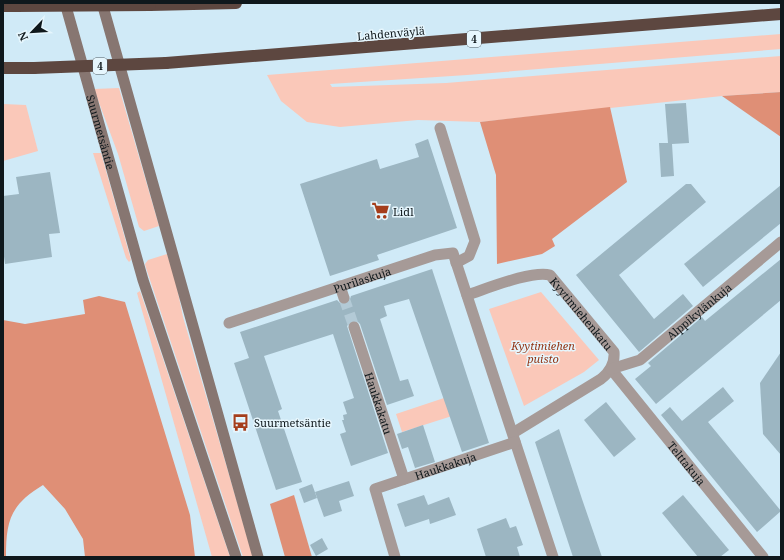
<svg xmlns="http://www.w3.org/2000/svg" width="784" height="560" viewBox="0 0 784 560" font-family="'Noto Serif',serif">
  <style>
    .green { fill: #fac8b9 }
    .forest { fill: #df8f76 }
    .building { fill: #9cb6c2 }
    .lines { fill: none; stroke-linecap: round; stroke-linejoin: round }
    .minor-tunnel { stroke: #b3cad6; stroke-width: 11; stroke-dasharray: 11 5.5; stroke-linecap: butt }
    .minor { stroke: #a69a97; stroke-width: 11 }
    .secondary { stroke: #877671; stroke-width: 11 }
    .motorway { stroke: #5d4740; stroke-width: 12 }
    .motorway-bridge { stroke: #5d4740; stroke-width: 12 }
    .labels { text-anchor: middle; dominant-baseline: central; stroke-width: 3; stroke-linejoin: round; paint-order: stroke }
    .shield { fill: #e6f6fd; stroke: #505b60; stroke-width: 1 }
    .shield-label { font-size: 10px; font-weight: bold; fill: #0f181c }
    .street-label { font-size: 11px; fill: #0f181c; stroke: #e6f6fd }
    .poi-label { font-size: 11px; fill: #0f181c; stroke: #e6f6fd; text-anchor: start }
    .park-label { font-size: 11px; font-style: italic; fill: #933515; stroke: #e6f6fd }
  </style>
  <rect width="100%" height="100%" fill="#d0eaf7"/>
  <!-- green -->
  <g class="green">
    <polygon points="781,34 781,49 467,75 330,84 332,87 446,83 781,56 781,92 722,96 480,122 418,120 340,127 307,122 281,101 267,75"/>
    <polygon points="119,88 159,226 144,231 139,227 118,154 94,89"/>
    <polygon points="3,104 26,105 38,151 3,161"/>
    <polygon points="93,153 101,153 131,260 129,262 126,258"/>
    <polygon points="167,254 175,278 183,317 253,557 243,557 146,268 145,264 148,260"/>
    <polygon points="140,291 230,557 212,557 137,293"/>
    <polygon points="541,292 599,360 584,372 524,406 489,309"/>
    <polygon points="471,389 477,408 402,432 396,414"/>
  </g>
  <!-- forest -->
  <g class="forest">
    <polygon points="781,92 781,137 722,96"/>
    <polygon points="610,107 627,182 552,239 555,246 542,254 497,264 496,175 480,122"/>
    <path d="M 99,296 L 125,302 L 190,515 L 195,557 L 85,557 L 83,539 L 65,509 L 43,485 C 10,505 6,521 6,557 L 3,557 L 3,320 L 25,324 L 85,314 L 83,300 Z"/>
    <polygon points="294,495 312,557 285,557 270,504"/>
  </g>
  <!-- building -->
  <g class="building">
    <polygon points="686,103 689,143 672,144 674,176 661,177 659,143 668,143 665,104"/>
    <polygon points="428,139 457,228 377,255 379,260 330,276 300,184 377,159 380,169 419,157 415,144"/>
    <polygon points="50,172 60,233 49,234 52,257 5,264 3,249 3,196 19,194 16,177"/>
    <polygon points="686,184 691,184 706,202 619,275 654,319 683,294 693,306 639,352 576,275"/>
    <polygon points="781,185 781,223 703,287 684,264"/>
    <polygon points="781,259 781,300 656,404 635,379 651,366 648,363 702,317 705,321"/>
    <polygon points="432,269 489,443 462,452 409,299 384,306 387,316 380,319 400,381 408,379 414,396 387,405 360,324 358,322 352,320 347,326 388,453 351,466 340,434 346,432 342,420 344,420 343,415 347,414 343,402 354,398 333,334 264,356 282,409 278,411 302,482 276,490 234,363 249,358 240,332 337,300 340,303 346,305 349,302 351,296"/>
    <polygon points="781,352 781,455 763,434 760,383"/>
    <polygon points="723,387 734,401 708,422 781,511 757,532 661,415 670,407 682,421"/>
    <polygon points="606,402 636,439 614,457 584,420"/>
    <polygon points="423,425 435,462 415,468 408,447 402,449 397,434"/>
    <polygon points="559,429 582,499 602,557 573,557 535,442"/>
    <polygon points="349,481 354,496 339,501 342,511 324,517 315,492"/>
    <polygon points="312,484 317,498 304,503 299,489"/>
    <polygon points="424,495 428,505 449,497 456,515 430,524 429,519 405,527 397,504"/>
    <polygon points="683,495 729,550 720,557 698,557 662,513"/>
    <polygon points="506,518 510,528 516,526 523,545 517,547 520,557 486,557 477,529"/>
    <polygon points="322,538 328,549 316,556 310,545"/>
  </g>
  <g class="lines">
    <!-- minor-tunnel -->
    <polyline class="minor-tunnel" points="344,298 354,327"/>
    <!-- minor -->
    <g class="minor">
      <polyline points="440,128 475,241 469,256 456,263"/>
      <polyline points="340,286 344,298"/>
      <path id="s1" d="M 467,295 C 486,289 532,270 550,275 L 614,352 C 615,364 610,372 601,379 L 513,433"/>
      <path id="s2" d="M 229,323 L 435,255 L 453,253 L 553,557"/>
      <path id="s3" d="M 354,327 L 404,479"/>
      <path id="s4" d="M 611,369 L 763,557"/>
      <path id="s5" d="M 611,369 L 640,360 L 781,242"/>
      <path id="s6" d="M 395,557 L 375,489 L 515,442"/>
    </g>
    <!-- secondary -->
    <g class="secondary">
      <path id="s7" d="M 65,3 L 143,280 L 236,557"/>
      <polyline points="102,3 258,557"/>
    </g>
    <!-- motorway -->
    <g class="motorway">
      <polyline points="150,5 236,3"/>
      <polyline points="3,6 16,6"/>
      <polyline points="166,63 781,14"/>
      <polyline points="3,68 34,68"/>
    </g>
    <!-- motorway-bridge -->
    <g class="motorway-bridge">
      <polyline points="16,6 150,5"/>
      <polyline points="34,68 166,63"/>
    </g>
  </g>
  <!-- icons -->
  <defs>
    <symbol id="supermarket-bare" viewBox="-9 -9 18 18"><path d="M-6-5.5h2.5l.6 2H6L4.5 2H-2.5L-4.4-4H-6ZM-1.5 3.2a1.3 1.3 0 1 0 .1 0ZM3 3.2a1.3 1.3 0 1 0 .1 0Z" fill="#a53e1c" stroke="#e6f6fd" stroke-width="2.5" paint-order="stroke"/></symbol>
    <symbol id="bus-bare" viewBox="-9 -9 18 18"><path d="M-5-6H5V4H4V6H2V4H-2V6H-4V4H-5ZM-3.5-4V0h7V-4ZM-3.5 1.2v1.5H-2V1.2ZM2 1.2v1.5H3.5V1.2Z" fill="#a53e1c" stroke="#e6f6fd" stroke-width="2.5" paint-order="stroke"/></symbol>
  </defs>
  <g fill-rule="evenodd">
    <use href="#supermarket-bare" x="368" y="198" width="25" height="25"/>
    <use href="#bus-bare" x="228" y="410" width="25" height="25"/>
  </g>
  <g class="labels">
    <!-- shield labels -->
    <g class="shield">
      <rect x="467" y="31" width="14" height="16" rx="3"/>
      <rect x="93" y="58" width="14" height="16" rx="3"/>
    </g>
    <g class="shield-label">
      <text x="474" y="39">4</text>
      <text x="100" y="66">4</text>
    </g>
    <!-- street labels -->
    <g class="street-label">
      <text transform="translate(391 33) rotate(-5)">Lahdenväylä</text>
      <text stroke="none"><textPath href="#s7" startOffset="134">Suurmetsäntie</textPath></text>
      <text stroke="none"><textPath href="#s2" startOffset="140">Purilaskuja</textPath></text>
      <text stroke="none"><textPath href="#s5" startOffset="107">Alppikylänkuja</textPath></text>
      <text stroke="none"><textPath href="#s1" startOffset="136">Kyytimiehenkatu</textPath></text>
      <text stroke="none"><textPath href="#s3" startOffset="80">Haukkakatu</textPath></text>
      <text stroke="none"><textPath href="#s4" startOffset="121">Telttakuja</textPath></text>
      <text stroke="none"><textPath href="#s6" startOffset="145">Haukkakuja</textPath></text>
    </g>
    <!-- poi labels -->
    <g class="poi-label">
      <text x="393" y="211">Lidl</text>
      <text x="254" y="422">Suurmetsäntie</text>
    </g>
    <!-- park labels -->
    <g class="park-label">
      <text x="543" y="345">Kyytimiehen<tspan x="543" dy="13">puisto</tspan></text>
    </g>
  </g>
  <!-- border -->
  <rect width="784" height="560" fill="none" stroke="#0f181c" stroke-width="8"/>
  <!-- north arrow -->
  <g transform="translate(32 32) rotate(245)" stroke="#e6f6fd" stroke-width="3" paint-order="stroke">
  <path d="M0-3L7 15L0 10L-7 15Z" fill="#0f181c"/>
  <text y="-6" font-size="11" font-weight="bold" text-anchor="middle" fill="#0f181c">N</text>
  </g>
</svg>
